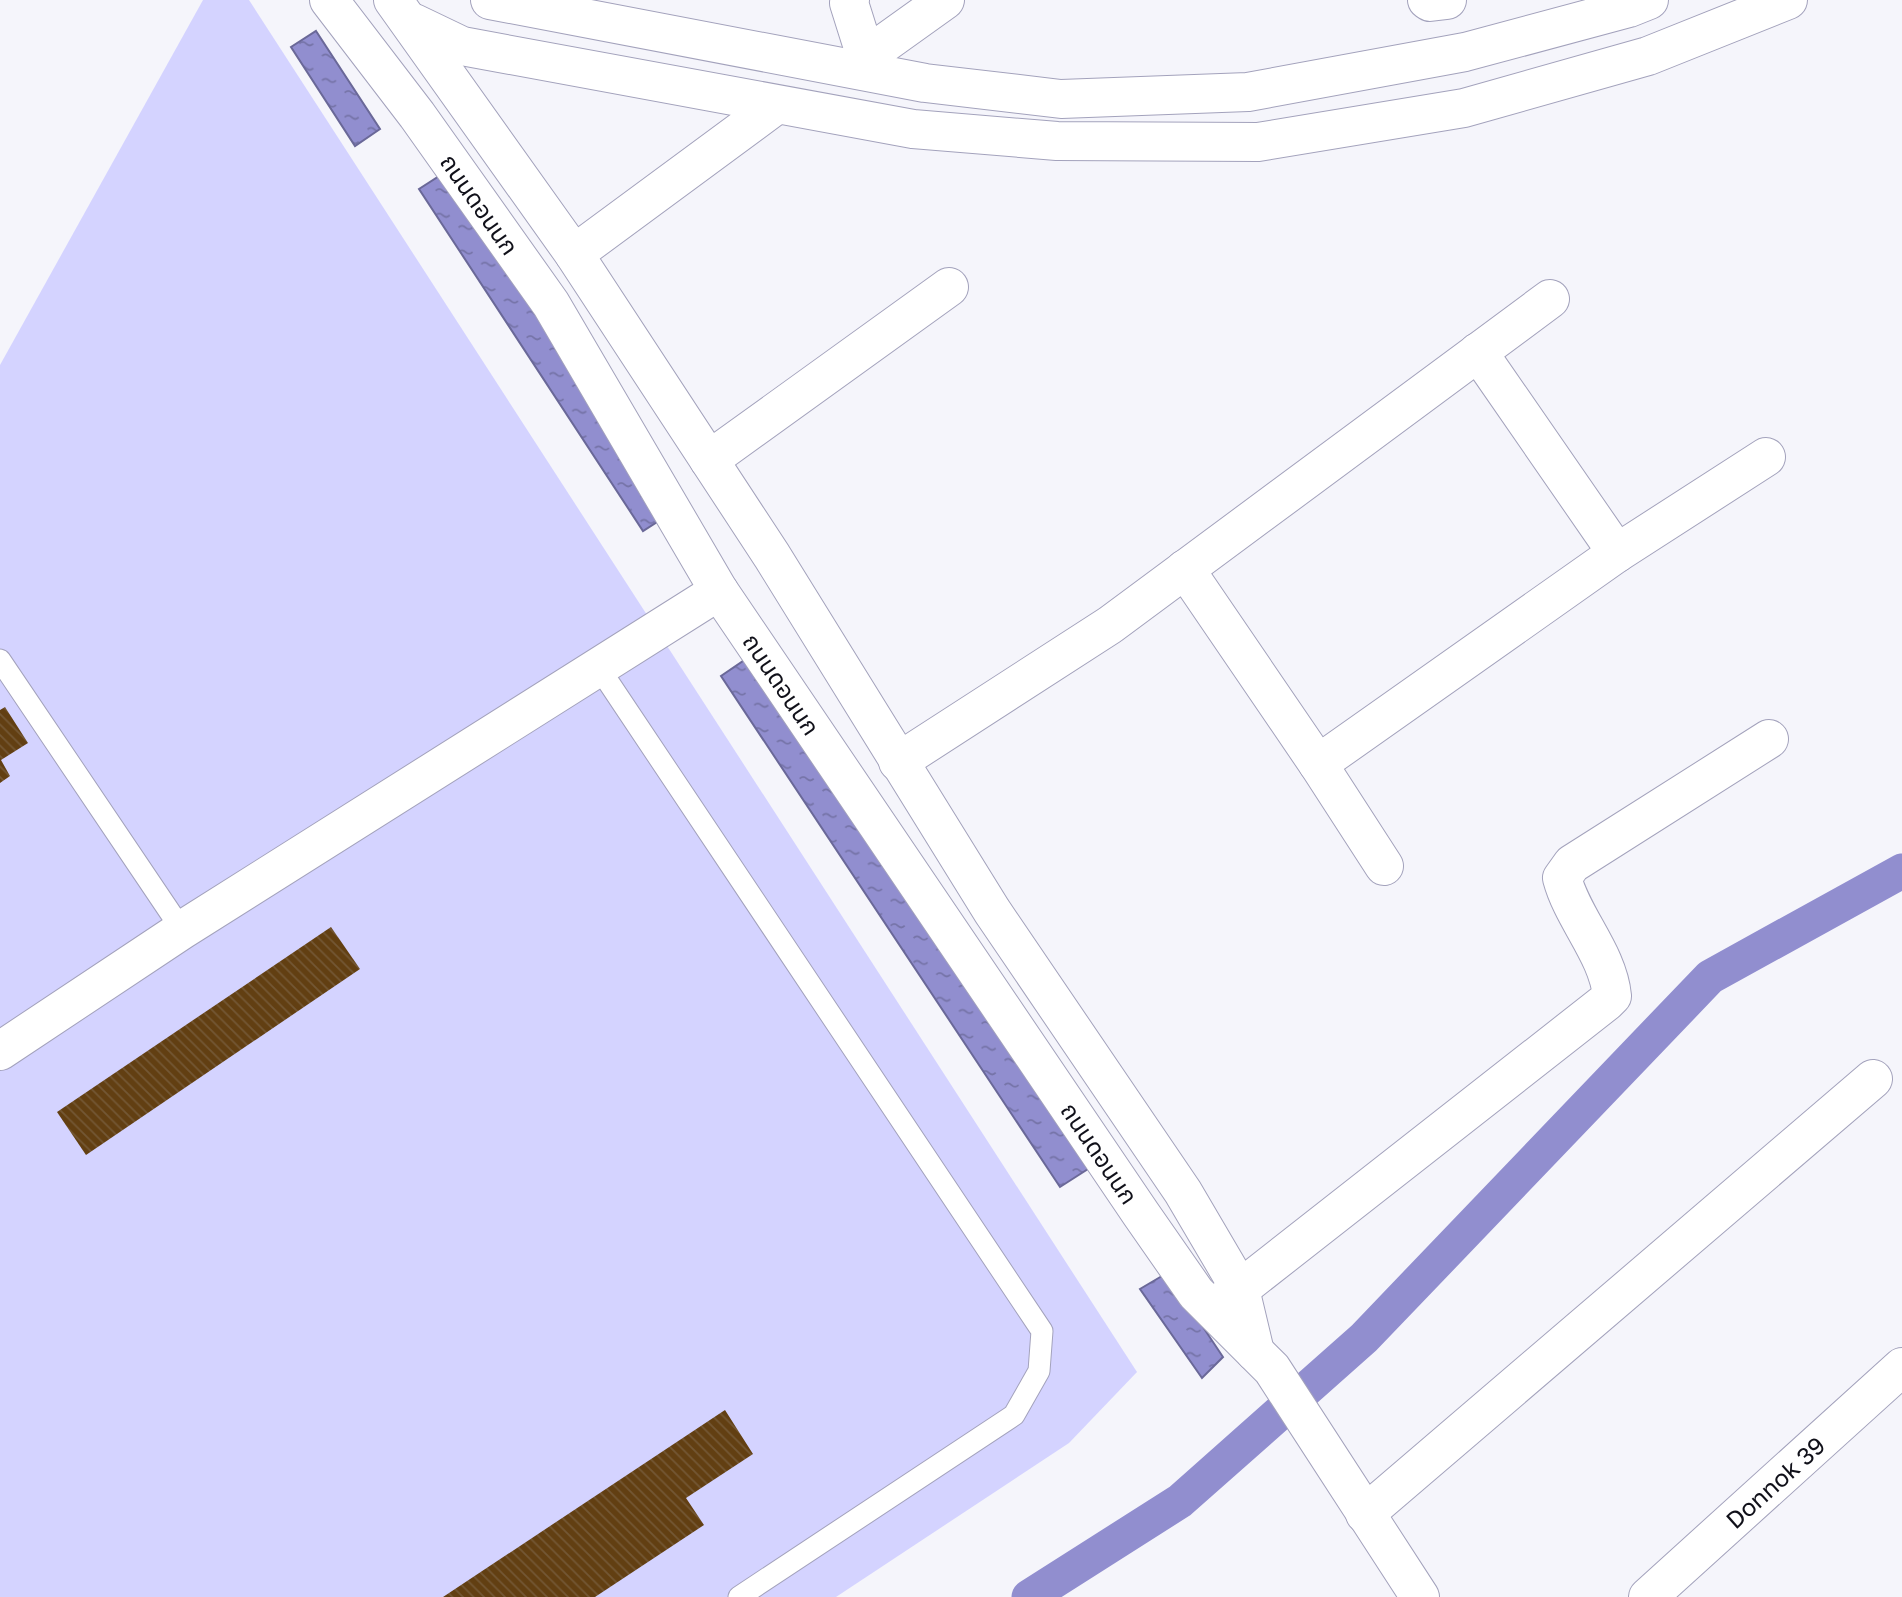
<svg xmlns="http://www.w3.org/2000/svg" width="1902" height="1597" viewBox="0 0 1902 1597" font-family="'Golos Text','Noto Sans Thai',sans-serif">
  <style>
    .green { fill: #d4d3ff }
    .water { fill: url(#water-ripples); stroke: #6a6898; stroke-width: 2 }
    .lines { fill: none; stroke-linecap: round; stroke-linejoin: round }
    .canal { stroke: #918ecf; stroke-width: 35 }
    .building { fill: url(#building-back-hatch) }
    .service-casing { stroke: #a3a2bc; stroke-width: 23 }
    .minor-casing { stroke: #a3a2bc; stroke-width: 40 }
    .tertiary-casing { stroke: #a3a2bc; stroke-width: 40 }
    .secondary-casing { stroke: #a3a2bc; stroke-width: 40 }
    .service { stroke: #fff; stroke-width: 21 }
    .minor { stroke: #fff; stroke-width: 38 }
    .tertiary { stroke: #fff; stroke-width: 38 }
    .secondary { stroke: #fff; stroke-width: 38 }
    .labels { text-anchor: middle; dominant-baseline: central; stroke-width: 7; stroke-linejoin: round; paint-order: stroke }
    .street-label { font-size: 24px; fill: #101019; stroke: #fff }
  </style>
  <defs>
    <pattern id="water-ripples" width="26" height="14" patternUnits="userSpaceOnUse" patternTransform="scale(1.75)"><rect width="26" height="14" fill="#918ecf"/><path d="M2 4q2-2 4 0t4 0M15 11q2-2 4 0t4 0" fill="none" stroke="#7573a7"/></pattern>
    <pattern id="building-back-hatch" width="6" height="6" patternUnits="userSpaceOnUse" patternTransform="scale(1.75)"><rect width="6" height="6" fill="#623f12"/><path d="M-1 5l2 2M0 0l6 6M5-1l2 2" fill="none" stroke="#735734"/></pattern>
  </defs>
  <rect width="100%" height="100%" fill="#f5f5fb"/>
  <!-- green -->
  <polygon class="green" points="203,0 249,0 1137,1372 1069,1443 836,1597 0,1597 0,365"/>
  <!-- water -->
  <g class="water">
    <polygon points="316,31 380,129 355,146 291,47"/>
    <polygon points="444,173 668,515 643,531 419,189"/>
    <polygon points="749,657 1088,1169 1060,1187 721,676"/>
    <polygon points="1167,1273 1223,1357 1202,1378 1140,1289"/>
  </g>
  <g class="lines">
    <!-- canal -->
    <polyline class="canal" points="1029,1597 1180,1501 1364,1338 1710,977 1902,871"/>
  </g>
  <!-- building -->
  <g class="building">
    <polygon points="5,707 28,743 1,760 10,776 0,783 0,710"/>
    <polygon points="331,927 360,969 86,1155 57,1112"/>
    <polygon points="725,1410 753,1454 686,1498 704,1525 595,1597 443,1597"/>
  </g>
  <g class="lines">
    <defs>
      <g id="service">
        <polyline points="0,660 182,930"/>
        <polyline points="599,668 1042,1331 1039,1371 1014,1415 739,1597"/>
      </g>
      <g id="minor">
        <polyline points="850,0 849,3 866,57"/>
        <polyline points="1427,0 1430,2 1447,0"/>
        <polyline points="1478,352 1617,553"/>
        <polyline points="709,460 949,287"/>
        <polyline points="1185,569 1318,764 1384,866"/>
        <polyline points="898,762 1110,625 1550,299"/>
        <polyline points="1318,764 1617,553 1766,457"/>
        <polyline points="0,1051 182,930 719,591"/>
        <path d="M 1213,1307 L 1240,1289 L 1606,1002 L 1612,996 C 1608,954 1573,919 1562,878 L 1572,864 L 1769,739"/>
        <polyline points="1365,1514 1873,1079"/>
        <polyline points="1648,1597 1902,1367"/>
      </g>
      <g id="tertiary">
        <polyline points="850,68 945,0"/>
        <polyline points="574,254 776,105"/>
      </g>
      <g id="secondary">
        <polyline points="329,0 417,115 551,304 719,591 1141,1214 1196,1293 1272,1369 1420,1597"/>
        <polyline points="393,0 574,254 772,556 992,911 1183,1192 1240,1289 1255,1352"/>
        <polyline points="490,0 925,83 1061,99 1248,92 1465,52 1629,8 1649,0"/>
        <polyline points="414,23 462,46 913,129 1057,141 1258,142 1464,108 1648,56 1788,0"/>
      </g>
    </defs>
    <!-- service casing -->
    <use href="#service" class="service-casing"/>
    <!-- minor casing -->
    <use href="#minor" class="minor-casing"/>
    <!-- tertiary casing -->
    <use href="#tertiary" class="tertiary-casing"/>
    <!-- secondary casing -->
    <use href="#secondary" class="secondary-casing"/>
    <!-- service -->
    <use href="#service" class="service"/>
    <!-- minor -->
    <use href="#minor" class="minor"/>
    <!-- tertiary -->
    <use href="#tertiary" class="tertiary"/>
    <!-- secondary -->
    <use href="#secondary" class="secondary"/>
  </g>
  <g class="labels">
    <!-- street labels -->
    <g class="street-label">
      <text transform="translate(480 204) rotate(55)">ถนนดอนนก</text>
      <text transform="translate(782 684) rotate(56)">ถนนดอนนก</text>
      <text transform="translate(1100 1153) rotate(56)">ถนนดอนนก</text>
      <text transform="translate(1775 1482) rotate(-42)">Donnok 39</text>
    </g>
  </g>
</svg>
